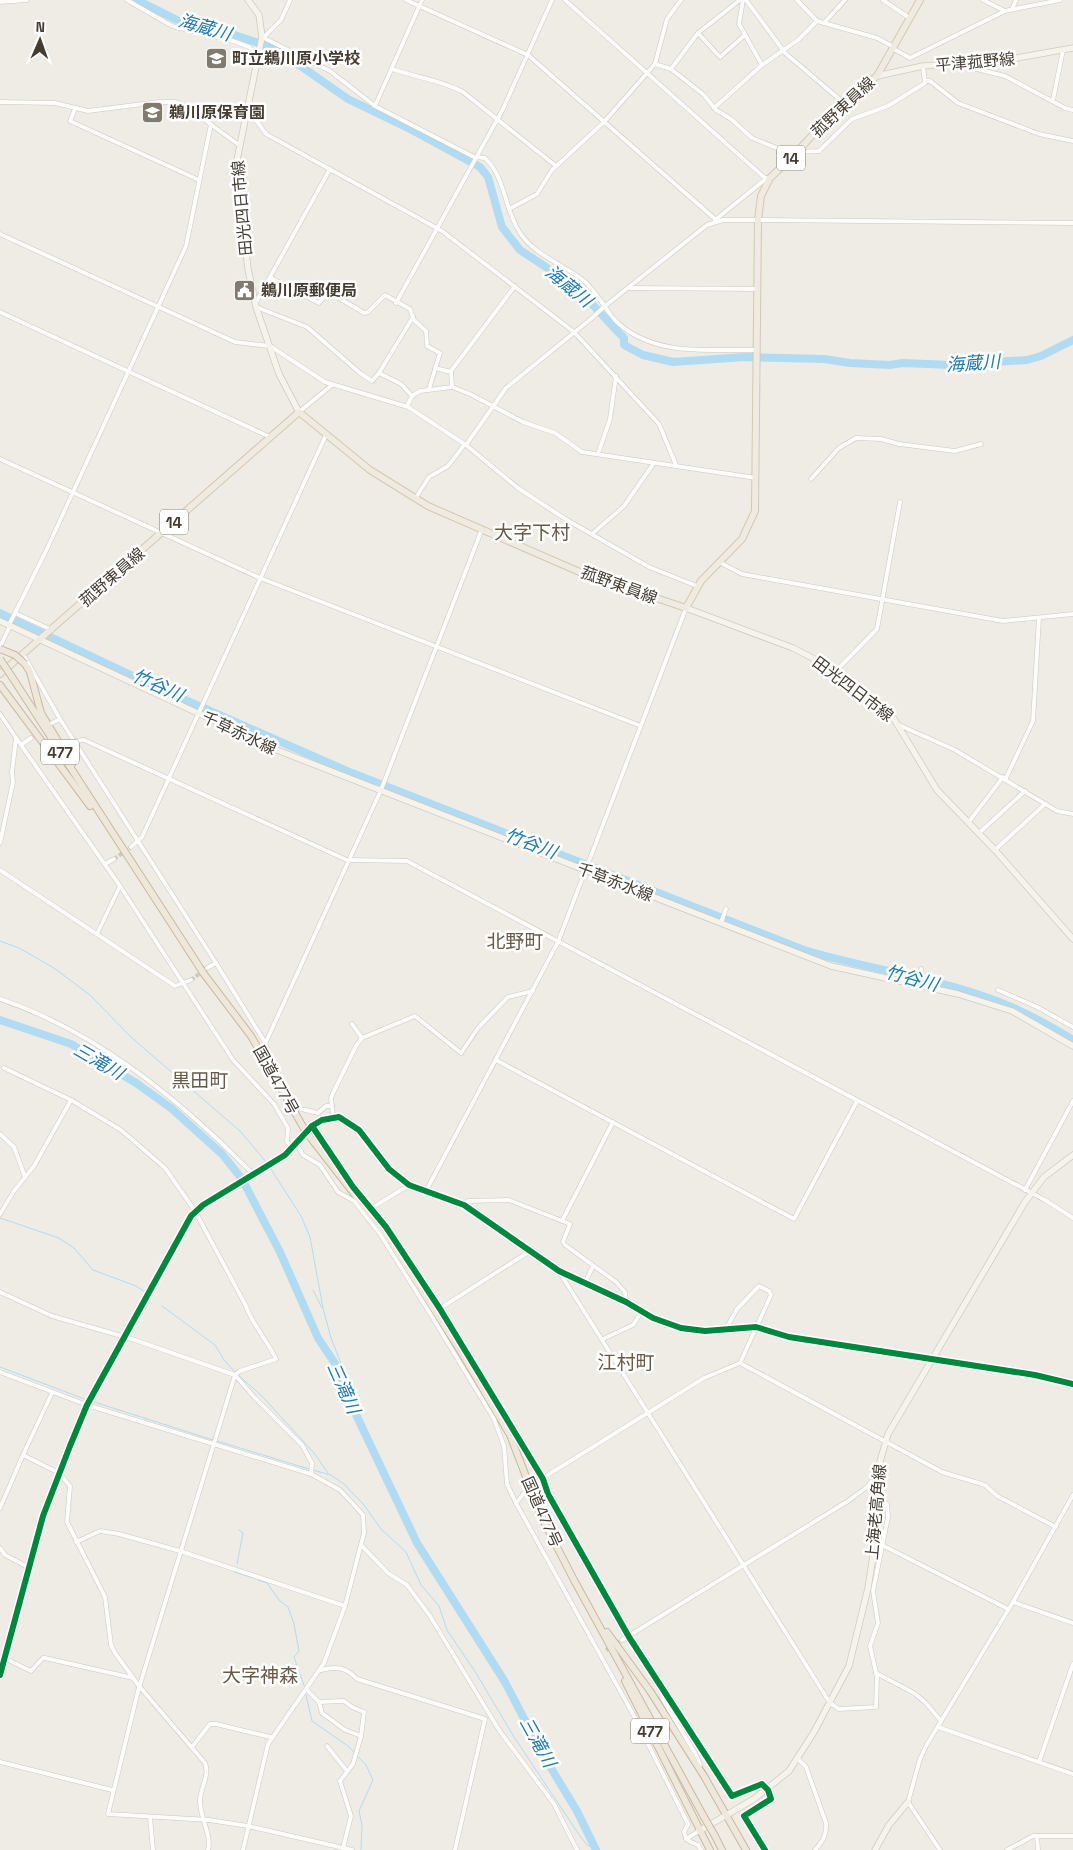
<svg xmlns="http://www.w3.org/2000/svg" width="1073" height="1850" viewBox="0 0 1073 1850" font-family="'Space Grotesk','Noto Sans JP',sans-serif">
  <style>
    .lines { fill: none; stroke-linecap: round; stroke-linejoin: round }
    .stream { stroke: #b1dbf2; stroke-width: 1 }
    .river { stroke: #b1dbf2; stroke-width: 8 }
    .minor-tunnel { stroke: #cdc9c2; stroke-width: 4; stroke-dasharray: 4 2; stroke-linecap: butt }
    .minor-casing { stroke: #cbc8c2; stroke-width: 5 }
    .tertiary-casing { stroke: #cbc8c2; stroke-width: 6 }
    .secondary-casing { stroke: #d0cabd; stroke-width: 7 }
    .primary-casing { stroke: #d4c8b1; stroke-width: 8 }
    .trunk-casing { stroke: #c9b89e; stroke-width: 8 }
    .minor { stroke: #fdfcfb; stroke-width: 4 }
    .tertiary { stroke: #fdfcfb; stroke-width: 5 }
    .secondary { stroke: #f6f3ec; stroke-width: 5.5 }
    .primary { stroke: #f0ebe2; stroke-width: 6 }
    .trunk { stroke: #eee8dc; stroke-width: 6 }
    .trunk-bridge-casing { stroke: #c9b89e; stroke-width: 8; stroke-linecap: butt }
    .trunk-bridge { stroke: #eee8dc; stroke-width: 6 }
    .cycleway-casing { stroke: #fff; stroke-width: 9 }
    .cycleway { stroke: #00873e; stroke-width: 6 }
    .labels { text-anchor: middle; dominant-baseline: central; stroke-width: 5; stroke-linejoin: round; paint-order: stroke }
    .shield { fill: #fff; stroke: #7d7670; stroke-width: 1 }
    .shield-label { font-size: 15px; font-weight: bold; fill: #453c32 }
    .poi-label { font-size: 16px; font-weight: bold; fill: #453c32; stroke: #fff; text-anchor: start }
    .street-label { font-size: 16px; fill: #453c32; stroke: #fff }
    .water-label { font-size: 18px; font-style: italic; fill: #217ab2; stroke: #fff }
    .quarter-label { font-size: 19px; fill: #685a48; stroke: #fff }
  </style>
  <rect width="100%" height="100%" fill="#efece6"/>
  <g class="lines">
    <!-- stream -->
    <g class="stream">
      <polyline points="0,941 19,948 54,968 90,995 132,1038 240,1131 267,1163 301,1216 310,1237 323,1308 331,1338 344,1371 341,1383"/>
      <polyline points="0,1218 59,1238 74,1248 93,1270 136,1286 145,1292"/>
      <polyline points="313,1290 322,1308"/>
      <polyline points="162,1306 215,1345 224,1360 235,1372"/>
      <polyline points="0,1367 87,1400"/>
      <polyline points="238,1375 262,1396 314,1453 328,1473"/>
      <polyline points="91,1401 213,1440"/>
      <polyline points="217,1441 309,1469"/>
      <polyline points="313,1470 331,1475 344,1484 364,1505 381,1529 406,1552 421,1585 439,1606 447,1630 476,1673 514,1737 580,1836 588,1846 595,1847"/>
      <polyline points="237,1564 243,1533 239,1530"/>
      <polyline points="235,1572 253,1578"/>
      <polyline points="258,1580 267,1583 279,1600 288,1607 294,1624 299,1651 294,1657 305,1688"/>
      <polyline points="306,1695 312,1721 348,1746 366,1765 373,1780 359,1811 362,1825 361,1850"/>
    </g>
    <!-- river -->
    <g class="river">
      <polyline points="137,0 181,22 226,32 276,49 348,99 412,130 480,167 488,177 502,227 520,250 576,287 619,333 624,338 624,345 643,355 673,362 745,357 824,359 850,363 890,365 902,363 951,365 1027,360 1041,356 1073,340"/>
      <path d="M 0,613 L 158,688 L 347,771 L 804,950 C 867,969 938,978 999,1002 C 1025,1012 1049,1025 1073,1040"/>
      <polyline points="0,1020 71,1044 136,1083 171,1108 222,1154 242,1179 280,1252 318,1338 340,1371 341,1383 417,1543 505,1682 543,1755 577,1811 596,1850"/>
    </g>
    <!-- minor-tunnel -->
    <g class="minor-tunnel">
      <polyline points="114,859 131,847"/>
      <polyline points="191,980 207,968"/>
      <polyline points="606,1650 622,1640"/>
    </g>
    <defs>
      <g id="minor">
        <polyline points="127,0 172,26 230,40 249,47 258,56"/>
        <polyline points="406,0 528,55 715,219"/>
        <polyline points="565,0 765,178"/>
        <polyline points="743,0 739,24 762,65"/>
        <polyline points="746,0 785,53 844,103"/>
        <polyline points="797,0 817,21 877,38 892,46"/>
        <polyline points="883,0 908,17"/>
        <polyline points="983,0 1005,11"/>
        <polyline points="0,2 27,0"/>
        <polyline points="1012,9 1016,0"/>
        <polyline points="824,23 845,0"/>
        <polyline points="698,33 720,57 745,35"/>
        <path d="M 262,37 L 330,71 L 375,106 L 474,157 L 485,158 C 506,178 504,209 520,233 C 535,255 562,264 583,280 C 598,292 605,311 619,324 C 657,357 710,349 757,350"/>
        <polyline points="264,37 281,20 290,0"/>
        <polyline points="892,48 910,58 1005,11 1060,0"/>
        <polyline points="655,64 671,69 704,95 716,110 731,119 752,138 794,155"/>
        <polyline points="960,65 1005,76 1065,108 1073,110"/>
        <path d="M 392,69 C 415,77 441,80 463,92 L 556,166"/>
        <polyline points="671,69 698,33 740,0"/>
        <polyline points="926,81 930,81 958,103 1039,134 1073,141"/>
        <polyline points="1053,100 1063,50"/>
        <polyline points="0,102 55,103 88,111 159,102 176,102 187,107 239,145"/>
        <polyline points="375,106 422,0"/>
        <polyline points="714,108 762,65 798,40 817,21"/>
        <polyline points="75,109 70,121 199,180"/>
        <polyline points="246,114 256,120 266,134 442,231 574,332 659,424 676,465"/>
        <polyline points="797,152 819,151 852,119 888,106 925,83 923,66"/>
        <polyline points="509,209 537,194 552,170 604,122 655,64 667,19 681,0"/>
        <polyline points="715,220 767,178"/>
        <polyline points="0,234 235,342 270,346 325,382 408,407 466,445 518,488 567,520 649,567 697,586"/>
        <polyline points="271,278 319,303 329,292 364,313 368,312 385,295 410,309 414,320 426,331 427,346 440,353 429,389"/>
        <polyline points="630,288 757,289"/>
        <polyline points="396,303 503,109 552,0"/>
        <polyline points="255,304 330,169"/>
        <polyline points="256,307 307,327 360,373 372,381 379,373 401,384 412,396"/>
        <polyline points="0,312 270,437"/>
        <polyline points="435,368 451,372"/>
        <polyline points="379,373 413,317"/>
        <polyline points="452,387 451,371 515,286"/>
        <polyline points="407,406 412,396 420,391 452,387 470,394 523,422 555,433 582,452 756,478"/>
        <polyline points="299,412 332,385"/>
        <polyline points="466,445 506,388 592,318 605,306 707,225 723,220 762,220 1073,223"/>
        <polyline points="598,454 610,419 616,376"/>
        <polyline points="0,459 260,578 641,726"/>
        <polyline points="811,479 839,448 856,438 881,439 899,444 955,451 981,444"/>
        <polyline points="415,499 429,477 448,466 465,444"/>
        <polyline points="592,534 624,506 654,463"/>
        <polyline points="719,562 742,574 1003,621 1073,614"/>
        <polyline points="15,613 52,630"/>
        <polyline points="9,625 46,551 186,246 211,124"/>
        <polyline points="0,647 10,626"/>
        <polyline points="23,654 60,719"/>
        <polyline points="835,672 877,629 900,502"/>
        <polyline points="0,714 21,745 31,738"/>
        <polyline points="52,723 60,719 216,963"/>
        <polyline points="899,725 955,750 1057,811 1073,814"/>
        <polyline points="74,741 84,740 349,861"/>
        <polyline points="21,745 120,886 97,934"/>
        <polyline points="1006,778 1033,721 1039,618"/>
        <polyline points="968,823 1003,777"/>
        <polyline points="979,833 1025,791"/>
        <polyline points="0,843 13,782 12,772 16,738"/>
        <polyline points="131,847 142,837 326,435"/>
        <polyline points="995,850 1045,804"/>
        <polyline points="349,860 407,861 1045,1200 1073,1218"/>
        <polyline points="105,864 114,859"/>
        <polyline points="0,870 175,986 191,980"/>
        <polyline points="120,886 233,1060 274,1104 288,1128 287,1142 293,1148"/>
        <polyline points="721,923 726,909"/>
        <polyline points="207,968 216,963 263,1039 277,1071 296,1105 301,1109 318,1113 326,1106 332,1106"/>
        <polyline points="918,986 921,969"/>
        <polyline points="998,990 1037,1007 1073,1027"/>
        <path d="M 0,999 C 98,1032 181,1101 252,1173"/>
        <polyline points="352,1024 362,1038"/>
        <polyline points="265,1044 381,790 482,529"/>
        <polyline points="496,1060 794,1219 857,1101"/>
        <path d="M 4,1068 L 71,1100 L 121,1130 L 165,1168 L 195,1211 L 246,1306 C 253,1326 267,1340 276,1359 L 240,1371 L 235,1375 L 138,1691 L 108,1814 L 209,1820 L 248,1826 L 352,1850"/>
        <polyline points="333,1116 331,1098 334,1091 356,1046 362,1038 415,1016 461,1053 478,1028 508,997 533,991"/>
        <polyline points="312,1126 353,1187 386,1227 440,1309 543,1479 548,1494 629,1637 732,1796 762,1784 768,1790 771,1799 744,1816 765,1850"/>
        <polyline points="0,1134 14,1147 25,1177"/>
        <polyline points="297,1145 303,1155 320,1165 338,1192 354,1201 380,1234 431,1315 494,1419 504,1446 507,1484 516,1503"/>
        <polyline points="1025,1190 1073,1101"/>
        <polyline points="426,1191 558,942 686,608"/>
        <polyline points="464,1205 468,1201 509,1200 570,1224 563,1242 565,1245 616,1282 625,1292 626,1302"/>
        <polyline points="372,1208 409,1185"/>
        <polyline points="0,1214 14,1191 34,1166 71,1100"/>
        <polyline points="562,1221 613,1122"/>
        <polyline points="560,1273 830,1703 839,1709 876,1707 877,1677 870,1646 878,1623 873,1591 888,1517 887,1504 877,1495"/>
        <polyline points="585,1283 593,1266"/>
        <polyline points="0,1292 52,1316 132,1339 235,1375 254,1397 302,1445 312,1463 311,1474"/>
        <polyline points="439,1309 530,1251"/>
        <polyline points="603,1339 633,1325 642,1311"/>
        <polyline points="740,1363 942,1472 985,1485 997,1496 1056,1527"/>
        <polyline points="0,1372 87,1405 311,1474 340,1490 354,1505 363,1515 364,1533 345,1606 324,1663 268,1744 243,1850"/>
        <path d="M 52,1393 L 23,1455 L 59,1473 L 70,1486 L 67,1522 L 105,1597 L 111,1645 L 115,1653 L 139,1686 L 205,1763 C 210,1776 200,1788 200,1801 C 200,1819 212,1834 208,1850"/>
        <polyline points="0,1508 23,1455"/>
        <polyline points="874,1541 1008,1609"/>
        <polyline points="76,1542 100,1531 119,1534 180,1551 345,1606"/>
        <polyline points="361,1545 388,1573 407,1585 430,1616 499,1730 554,1804 577,1850"/>
        <polyline points="0,1548 5,1555 28,1567"/>
        <polyline points="1013,1602 1073,1623"/>
        <polyline points="622,1640 848,1501 867,1487 871,1482 877,1481"/>
        <polyline points="4,1658 31,1671 43,1658 45,1658 133,1678"/>
        <path d="M 321,1670 C 336,1666 346,1667 357,1679 L 485,1719 L 455,1850"/>
        <polyline points="876,1673 914,1693 926,1703 941,1721"/>
        <polyline points="0,1675 43,1516 70,1446 87,1405 191,1216 203,1205 285,1155 306,1132"/>
        <polyline points="307,1690 319,1702 322,1713 345,1730 361,1736 353,1764 340,1781 351,1816 343,1848"/>
        <polyline points="661,1690 662,1698 695,1753 700,1765"/>
        <polyline points="319,1702 344,1701 352,1707 364,1712 361,1736"/>
        <polyline points="938,1727 1073,1774"/>
        <polyline points="327,1746 347,1771"/>
        <polyline points="192,1747 210,1724 216,1724 270,1737"/>
        <path d="M 797,1758 L 806,1767 L 826,1823 C 827,1835 823,1841 815,1850"/>
        <polyline points="0,1762 112,1790"/>
        <polyline points="1039,1762 1073,1664"/>
        <polyline points="150,1817 153,1850"/>
        <polyline points="1037,1836 1038,1850"/>
        <polyline points="686,1839 699,1831"/>
        <path d="M 701,1850 L 698,1845 C 690,1841 687,1843 684,1832 L 688,1824 L 634,1716 L 516,1503 L 530,1486 L 704,1378 L 740,1363 L 771,1295 L 769,1291 L 759,1286 L 737,1309 L 726,1329"/>
        <polyline points="940,1850 908,1802 920,1759 926,1746 1013,1602 1073,1495"/>
        <polyline points="1007,1850 1033,1836 1073,1836"/>
      </g>
      <polyline id="tertiary" points="306,1132 322,1120 333,1116 345,1120 359,1130 389,1169 409,1185 464,1205 559,1271 626,1302 664,1324 705,1331 756,1327 789,1337 1035,1375 1073,1384"/>
      <g id="secondary">
        <polyline points="248,0 259,15 262,37 236,165 248,269 256,307 279,374 299,412"/>
        <polyline points="877,76 923,66 1000,61 1073,48"/>
        <polyline points="686,608 793,648 822,663 894,719 937,790 995,850 1073,939"/>
        <polyline points="0,621 277,750 831,966 958,994 1012,1011 1073,1046"/>
        <polyline points="699,1831 754,1799 789,1771 814,1732 849,1666 868,1588 873,1556 879,1465 888,1434 1025,1202 1044,1177 1073,1155"/>
        <polyline points="875,1850 889,1825 908,1802"/>
      </g>
      <polyline id="primary" points="0,674 299,412 370,470 428,506 582,573 686,608 701,581 742,539 755,511 758,220 761,196 770,178 794,155 833,113 877,76 920,0"/>
      <g id="trunk">
        <polyline points="25,664 30,672 41,713 72,764"/>
        <polyline points="12,677 204,974 251,1036 306,1132 390,1240 463,1355 510,1435 542,1518 574,1580 704,1817"/>
        <polyline points="0,685 90,806"/>
        <polyline points="607,1632 650,1691 704,1776 746,1850"/>
        <polyline points="625,1681 710,1850"/>
        <polyline points="715,1836 722,1850"/>
      </g>
    </defs>
    <!-- minor casing -->
    <use href="#minor" class="minor-casing"/>
    <!-- tertiary casing -->
    <use href="#tertiary" class="tertiary-casing"/>
    <!-- secondary casing -->
    <use href="#secondary" class="secondary-casing"/>
    <!-- primary casing -->
    <use href="#primary" class="primary-casing"/>
    <!-- trunk casing -->
    <use href="#trunk" class="trunk-casing"/>
    <!-- minor -->
    <use href="#minor" class="minor"/>
    <!-- tertiary -->
    <use href="#tertiary" class="tertiary"/>
    <!-- secondary -->
    <use href="#secondary" class="secondary"/>
    <!-- primary -->
    <use href="#primary" class="primary"/>
    <!-- trunk -->
    <use href="#trunk" class="trunk"/>
    <defs>
      <g id="trunk-bridge">
        <polyline points="0,649 15,655 25,664"/>
        <polyline points="0,659 12,677"/>
        <polyline points="704,1817 715,1836"/>
      </g>
    </defs>
    <!-- trunk-bridge casing -->
    <use href="#trunk-bridge" class="trunk-bridge-casing"/>
    <!-- trunk-bridge -->
    <use href="#trunk-bridge" class="trunk-bridge"/>
    <defs>
      <g id="cycleway">
        <polyline points="312,1126 353,1187 386,1227 440,1309 543,1479 548,1494 629,1637 732,1796 762,1784 768,1790 771,1799 744,1816 765,1850"/>
        <polyline points="0,1675 43,1516 70,1446 87,1405 191,1216 203,1205 285,1155 312,1126 322,1120 339,1117 359,1130 389,1169 409,1185 464,1205 559,1271 626,1302 653,1318 681,1328 705,1331 756,1327 789,1337 1035,1375 1073,1384"/>
      </g>
    </defs>
    <!-- cycleway casing -->
    <use href="#cycleway" class="cycleway-casing"/>
    <!-- cycleway -->
    <use href="#cycleway" class="cycleway"/>
  </g>
  <!-- icons -->
  <defs>
    <symbol id="school-square" viewBox="-11 -11 22 22"><rect x="-9" y="-9" width="18" height="18" rx="4" fill="#807a71" stroke="#fff"/><path d="M0-5L7-2L0 1L-7-2ZM-4 1L0 2.5L4 1V4Q0 6-4 4Z" fill="#fff"/></symbol>
    <symbol id="civic-square" viewBox="-11 -11 22 22"><rect x="-9" y="-9" width="18" height="18" rx="4" fill="#807a71" stroke="#fff"/><path d="M-.6-6.5H3V-4.5H.6V-3L4-1V1h2V6H-6V1h2V-1L-.6-3ZM-1.2 2.5V6h2.4V2.5Z" fill="#fff"/></symbol>
  </defs>
  <g fill-rule="evenodd">
    <use href="#school-square" x="204" y="46" width="25" height="25"/>
    <use href="#school-square" x="140" y="100" width="25" height="25"/>
    <use href="#civic-square" x="232" y="278" width="25" height="25"/>
  </g>
  <g class="labels">
    <!-- shield labels -->
    <g class="shield">
      <rect x="777" y="145.5" width="28" height="25" rx="4"/>
      <rect x="160" y="509.5" width="28" height="25" rx="4"/>
      <rect x="41" y="739.5" width="38" height="25" rx="4"/>
      <rect x="631" y="1718.5" width="38" height="25" rx="4"/>
    </g>
    <g class="shield-label">
      <text x="791" y="158">14</text>
      <text x="174" y="522">14</text>
      <text x="60" y="752">477</text>
      <text x="650" y="1731">477</text>
    </g>
    <!-- poi labels -->
    <g class="poi-label">
      <text x="232" y="58">町立鵜川原小学校</text>
      <text x="169" y="112">鵜川原保育園</text>
      <text x="261" y="290">鵜川原郵便局</text>
    </g>
    <!-- street labels -->
    <g class="street-label">
      <text transform="translate(975 62) rotate(-5)">平津菰野線</text>
      <text transform="translate(843 107) rotate(-43)">菰野東員線</text>
      <text transform="translate(242 208) rotate(-95)">田光四日市線</text>
      <text transform="translate(112 577) rotate(-41)">菰野東員線</text>
      <text transform="translate(619 585) rotate(20)">菰野東員線</text>
      <text transform="translate(853 689) rotate(37)">田光四日市線</text>
      <text transform="translate(239 733) rotate(25)">千草赤水線</text>
      <text transform="translate(615 882) rotate(21)">千草赤水線</text>
      <text transform="translate(276 1080) rotate(61)">国道477号</text>
      <text transform="translate(542 1512) rotate(66)">国道477号</text>
      <text transform="translate(876 1512) rotate(-85)">上海老高角線</text>
    </g>
    <!-- water labels -->
    <g class="water-label">
      <text transform="translate(205 27) rotate(16)">海蔵川</text>
      <text transform="translate(569 286) rotate(39)">海蔵川</text>
      <text transform="translate(973 363) rotate(-4)">海蔵川</text>
      <text transform="translate(158 685) rotate(24)">竹谷川</text>
      <text transform="translate(531 843) rotate(21)">竹谷川</text>
      <text transform="translate(912 978) rotate(15)">竹谷川</text>
      <text transform="translate(99 1061) rotate(30)">三滝川</text>
      <text transform="translate(344 1388) rotate(66)">三滝川</text>
      <text transform="translate(538 1742) rotate(61)">三滝川</text>
    </g>
    <!-- quarter labels -->
    <g class="quarter-label">
      <text x="532" y="532">大字下村</text>
      <text x="515" y="941">北野町</text>
      <text x="200" y="1080">黒田町</text>
      <text x="626" y="1362">江村町</text>
      <text x="260" y="1675">大字神森</text>
    </g>
  </g>
  <!-- north arrow -->
  <g transform="translate(40 40) rotate(2)" stroke="#ffffff" stroke-width="4" paint-order="stroke">
  <path d="M0-4L9 19L0 12L-9 19Z" fill="#453c32"/>
  <text y="-8" font-size="14" font-weight="bold" text-anchor="middle" fill="#453c32">N</text>
  </g>
</svg>
